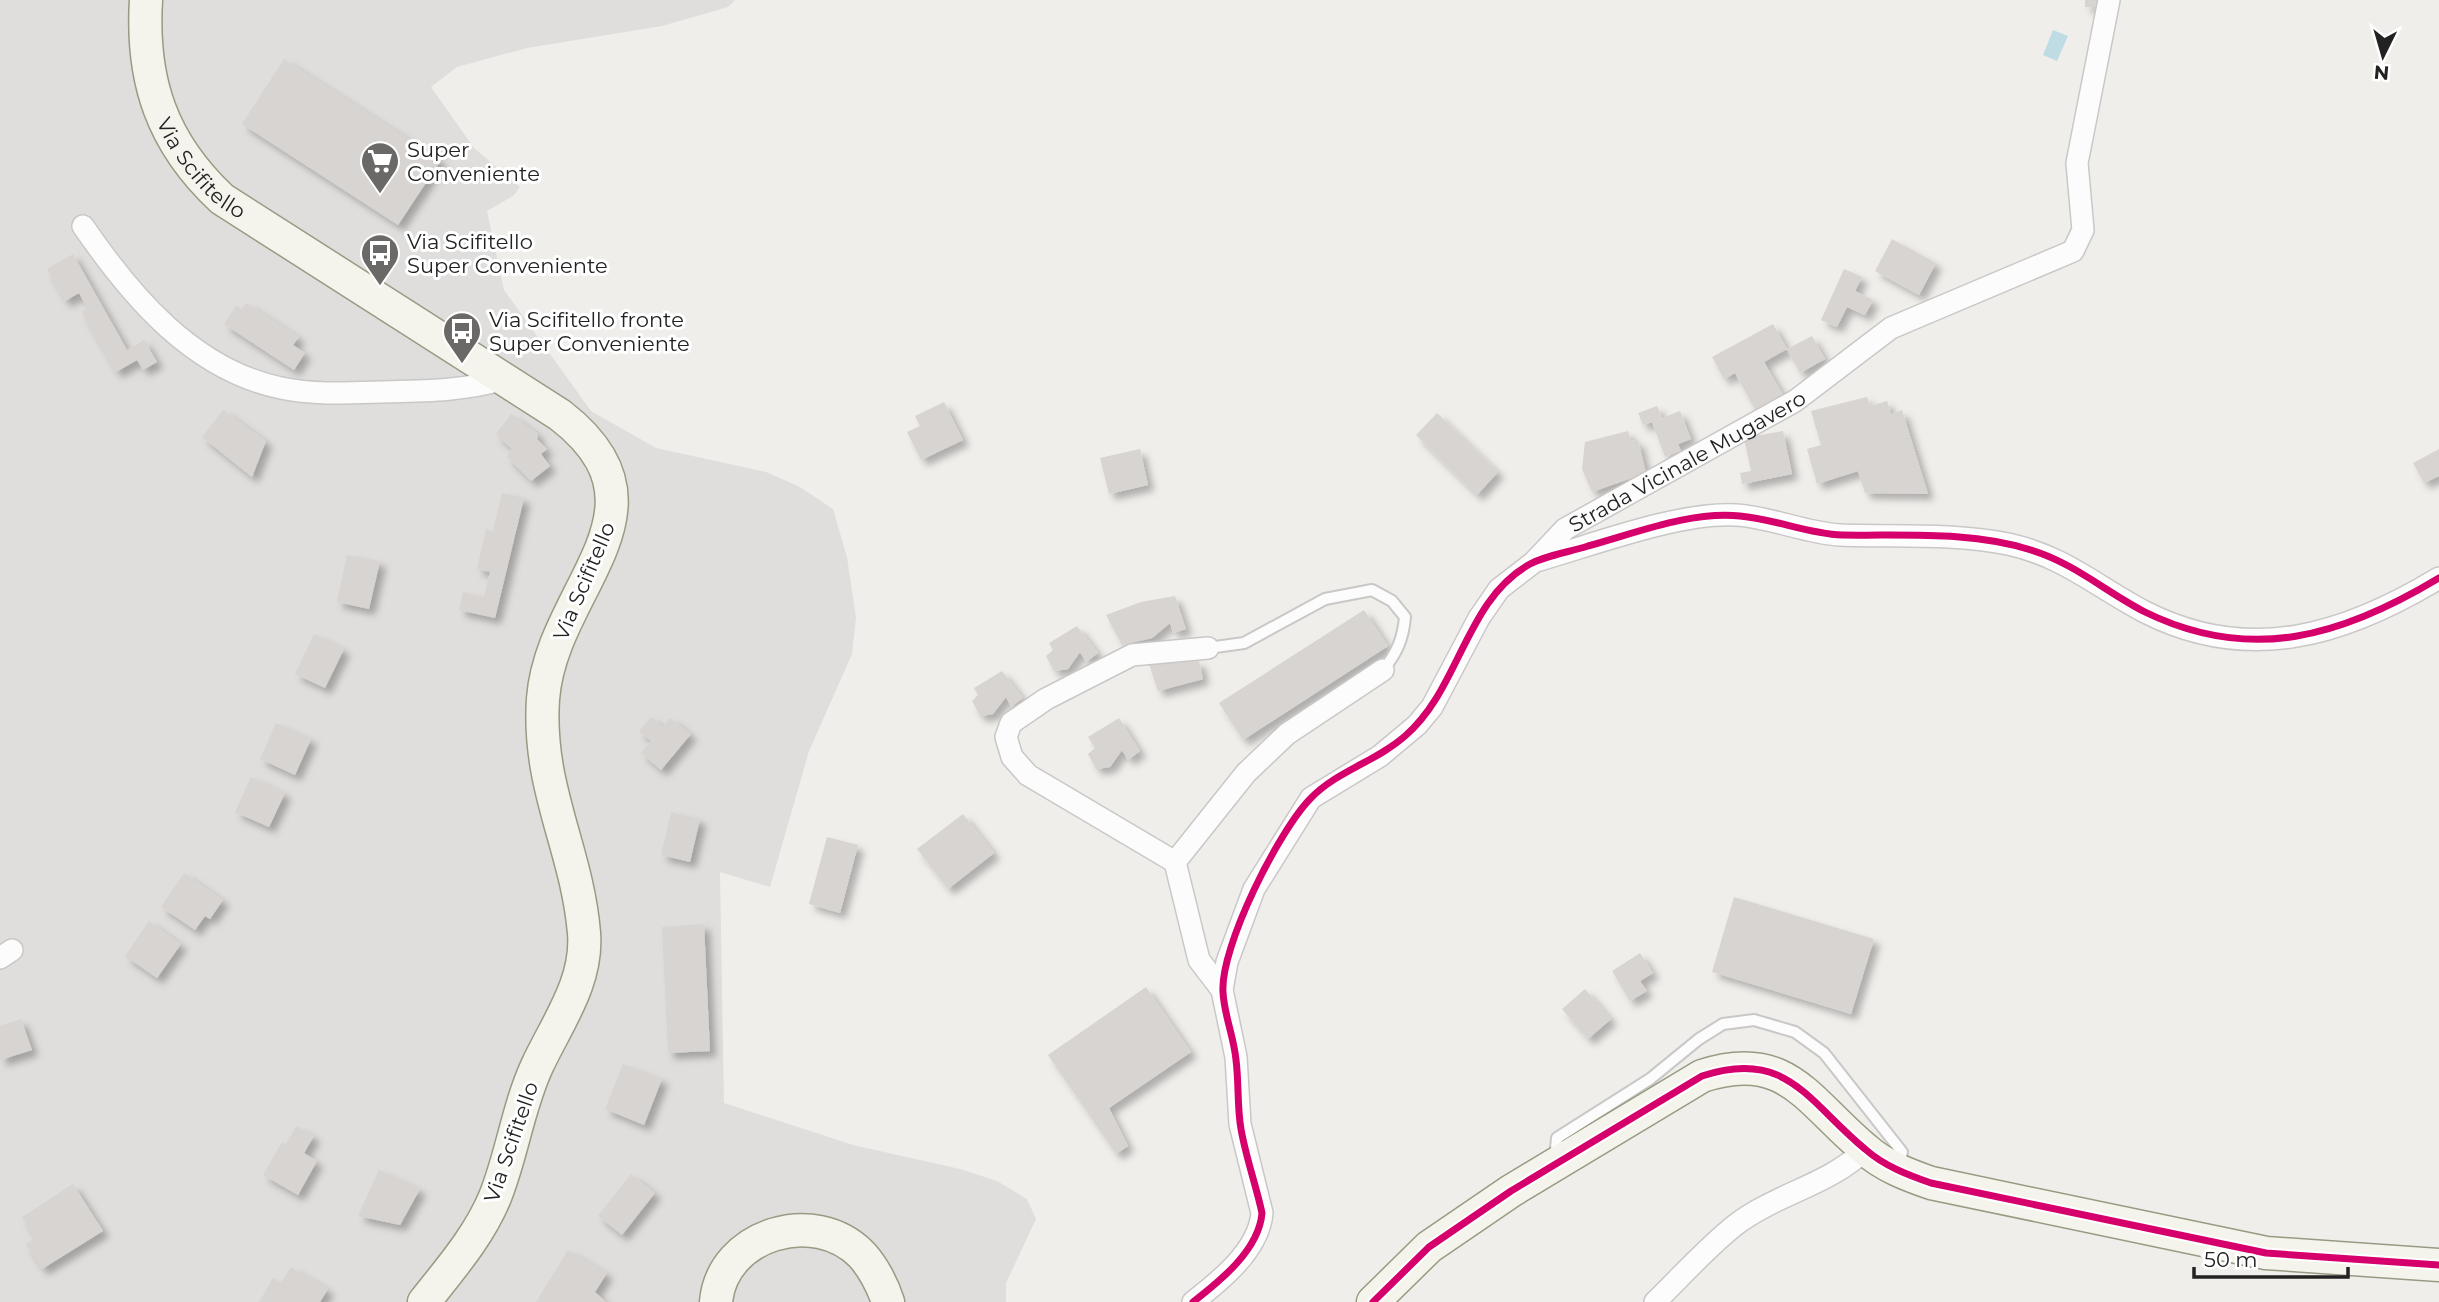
<svg xmlns="http://www.w3.org/2000/svg" width="2439" height="1302" viewBox="0 0 2439 1302" font-family="Montserrat,sans-serif">
  <style>
    .residential { fill: #dfdedc }
    .water { fill: #bfdbe3 }
    .building { fill: #d7d4d2; filter: url(#shadow) }
    .lines { fill: none; stroke-linecap: round; stroke-linejoin: round }
    .lane-casing { stroke: #c9c8c7; stroke-width: 14 }
    .street-casing { stroke: #c9c8c7; stroke-width: 24 }
    .secondary-casing { stroke: #999a82; stroke-width: 35 }
    .lane { stroke: #fdfcfc; stroke-width: 10 }
    .street { stroke: #fdfcfc; stroke-width: 21 }
    .secondary { stroke: #f4f4ed; stroke-width: 32 }
    .cycleway-casing { stroke: #fff; stroke-width: 11 }
    .cycleway { stroke: #d6006c; stroke-width: 7 }
    .labels { text-anchor: middle; dominant-baseline: central; stroke-width: 6; stroke-linejoin: round; paint-order: stroke }
    .poi-label { font-size: 21px; fill: #222; stroke: #fff; text-anchor: start }
    .street-label { font-size: 21px; fill: #222; stroke: #fff }
  </style>
  <defs>
    <filter id="shadow"><feDropShadow dx="6" dy="6" stdDeviation="3.5" flood-color="#0004"/></filter>
  </defs>
  <rect width="100%" height="100%" fill="#f0eeeb"/>
  <!-- residential -->
  <polygon class="residential" points="0,0 735,0 728,7 662,26 527,48 457,67 431,87 474,148 520,187 513,196 487,211 504,290 591,411 656,448 766,472 800,487 833,509 847,557 856,618 852,654 809,751 770,887 720,872 724,1103 853,1145 960,1169 997,1181 1027,1199 1036,1219 1006,1283 1006,1302 0,1302"/>
  <!-- water -->
  <polygon class="water" points="2053,30 2068,36 2057,61 2043,55"/>
  <!-- building -->
  <g class="building">
    <polygon points="2085,0 2102,0 2101,7 2085,7"/>
    <polygon points="284,59 441,160 398,225 242,124"/>
    <polygon points="1892,239 1936,263 1919,295 1875,271"/>
    <polygon points="73,254 127,350 144,340 157,362 143,370 137,360 116,372 82,312 87,308 79,293 65,301 47,269"/>
    <polygon points="1844,269 1862,277 1855,291 1873,300 1865,315 1847,307 1837,327 1821,320"/>
    <polygon points="246,303 299,337 293,345 305,353 294,370 224,324 236,306 242,309"/>
    <polygon points="1773,324 1787,349 1812,336 1825,359 1800,373 1787,349 1764,362 1784,397 1757,413 1735,373 1724,379 1712,357"/>
    <polygon points="1867,397 1870,406 1887,401 1891,414 1902,410 1928,494 1865,493 1858,471 1817,484 1807,449 1821,445 1811,411"/>
    <polygon points="944,402 963,440 921,460 907,432 920,426 915,416"/>
    <polygon points="1657,406 1662,418 1680,411 1691,439 1678,444 1681,451 1665,457 1652,422 1643,425 1638,413"/>
    <polygon points="223,410 266,441 252,477 202,437"/>
    <polygon points="1437,413 1498,472 1477,495 1416,435"/>
    <polygon points="511,414 538,434 537,439 547,449 541,454 550,466 531,481 507,457 512,449 496,434"/>
    <polygon points="1628,431 1631,441 1638,440 1646,473 1592,492 1582,469 1585,442"/>
    <polygon points="1783,431 1792,474 1742,484 1740,473 1751,471 1744,438"/>
    <polygon points="1140,449 1148,485 1109,494 1100,458"/>
    <polygon points="2439,449 2439,476 2424,483 2413,463"/>
    <polygon points="502,493 524,498 495,618 459,610 463,592 484,597 490,572 477,569 486,529 493,531"/>
    <polygon points="347,555 380,561 369,609 337,602"/>
    <polygon points="1175,596 1186,629 1173,633 1170,623 1152,638 1122,645 1106,615 1141,602"/>
    <polygon points="1364,610 1388,646 1243,740 1219,703"/>
    <polygon points="1077,626 1098,653 1086,662 1080,652 1068,669 1054,671 1046,656 1053,650 1049,643"/>
    <polygon points="314,634 344,649 325,688 295,674"/>
    <polygon points="1199,661 1203,679 1158,691 1149,664"/>
    <polygon points="1002,671 1023,698 1011,707 1006,697 993,714 980,716 972,701 978,695 974,688"/>
    <polygon points="651,717 663,727 670,718 691,734 661,770 641,753 651,741 639,731"/>
    <polygon points="1119,718 1140,751 1128,760 1122,750 1110,767 1096,769 1088,754 1095,748 1088,737"/>
    <polygon points="276,723 311,739 295,775 260,759"/>
    <polygon points="251,777 285,793 269,827 235,812"/>
    <polygon points="671,812 700,819 690,862 661,855"/>
    <polygon points="963,814 994,853 948,889 917,849"/>
    <polygon points="827,837 858,845 840,913 809,904"/>
    <polygon points="184,873 223,900 210,919 205,916 195,930 161,907"/>
    <polygon points="1734,897 1874,939 1851,1014 1712,972"/>
    <polygon points="149,921 181,944 157,978 125,956"/>
    <polygon points="704,924 710,1051 668,1053 662,927"/>
    <polygon points="1640,953 1653,973 1640,981 1647,991 1630,1001 1612,971"/>
    <polygon points="1146,987 1191,1052 1109,1108 1128,1146 1116,1154 1048,1055"/>
    <polygon points="1585,989 1611,1019 1588,1039 1562,1009"/>
    <polygon points="21,1019 32,1050 0,1060 0,1026"/>
    <polygon points="623,1064 662,1079 644,1125 605,1109"/>
    <polygon points="296,1126 314,1136 304,1153 317,1161 298,1195 263,1175 282,1142 286,1144"/>
    <polygon points="379,1170 420,1189 400,1225 358,1216"/>
    <polygon points="631,1174 655,1193 622,1235 598,1216"/>
    <polygon points="73,1184 103,1231 42,1269 26,1244 35,1238 22,1217"/>
    <polygon points="568,1250 607,1273 595,1292 606,1302 536,1302"/>
    <polygon points="291,1267 328,1289 320,1302 259,1302 273,1278 281,1283"/>
  </g>
  <g class="lines">
    <defs>
      <g id="lane">
        <path d="M 1208,648 L 1244,643 L 1325,599 L 1372,590 L 1392,601 L 1405,617 C 1403,639 1397,653 1383,670"/>
        <polyline points="1555,1159 1557,1138 1650,1079 1699,1039 1723,1024 1754,1020 1795,1032 1824,1053 1902,1152 1898,1168"/>
      </g>
      <g id="street">
        <path d="M 83,226 C 131,296 193,370 281,388 C 314,395 349,393 382,392 C 424,391 464,391 504,379"/>
        <path d="M 1536,561 C 1593,545 1678,512 1736,515 C 1771,517 1805,533 1840,535 C 1896,537 1953,533 2008,544 C 2064,556 2097,587 2145,612 C 2249,665 2345,635 2439,578"/>
        <polyline points="1208,648 1132,655 1046,699 1011,723 1006,737 1012,757 1028,775 1175,862 1199,960 1222,990"/>
        <polyline points="1175,862 1246,773 1287,734 1383,670"/>
        <polyline points="0,958 12,950"/>
        <path id="s1" d="M 1193,1302 C 1220,1281 1259,1250 1262,1213 L 1240,1124 L 1236,1057 L 1222,990 L 1227,962 L 1254,889 L 1311,798 L 1380,756 L 1417,725 L 1432,707 L 1479,618 L 1499,589 L 1534,562 L 1565,529 L 1795,401 L 1891,328 L 2073,251 L 2083,230 L 2077,163 L 2109,0"/>
        <path d="M 1655,1302 C 1682,1276 1709,1245 1738,1223 C 1779,1193 1828,1185 1865,1150"/>
      </g>
      <g id="secondary">
        <path id="s2" d="M 146,0 C 141,81 162,143 222,199 L 560,415 C 682,509 551,588 543,699 C 537,788 577,849 584,933 C 588,982 557,1023 537,1066 C 518,1107 512,1155 495,1197 C 479,1236 450,1269 424,1302"/>
        <path d="M 716,1302 C 722,1234 815,1206 862,1255 C 873,1267 883,1286 888,1302"/>
        <path d="M 1373,1302 L 1429,1247 L 1511,1191 L 1702,1076 C 1787,1048 1808,1102 1865,1149 C 1884,1166 1908,1175 1931,1183 L 2266,1253 L 2439,1265"/>
      </g>
    </defs>
    <!-- lane casing -->
    <use href="#lane" class="lane-casing"/>
    <!-- street casing -->
    <use href="#street" class="street-casing"/>
    <!-- secondary casing -->
    <use href="#secondary" class="secondary-casing"/>
    <!-- lane -->
    <use href="#lane" class="lane"/>
    <!-- street -->
    <use href="#street" class="street"/>
    <!-- secondary -->
    <use href="#secondary" class="secondary"/>
    <defs>
      <g id="cycleway">
        <path d="M 1193,1302 C 1220,1281 1259,1250 1262,1213 C 1256,1185 1246,1158 1241,1129 C 1237,1107 1239,1083 1236,1060 C 1234,1037 1224,1015 1223,992 C 1220,947 1279,830 1311,798 C 1337,771 1377,761 1405,736 C 1460,689 1465,600 1530,564 C 1547,555 1570,552 1588,546 C 1636,533 1690,511 1740,516 C 1775,519 1808,534 1842,535 C 1905,536 1971,531 2031,550 C 2074,563 2106,592 2145,612 C 2251,664 2343,636 2439,578"/>
        <path d="M 1373,1302 L 1429,1247 L 1511,1191 L 1702,1076 C 1787,1048 1808,1102 1865,1149 C 1884,1166 1908,1175 1931,1183 L 2266,1253 L 2439,1265"/>
      </g>
    </defs>
    <!-- cycleway casing -->
    <use href="#cycleway" class="cycleway-casing"/>
    <!-- cycleway -->
    <use href="#cycleway" class="cycleway"/>
  </g>
  <!-- icons -->
  <defs>
    <symbol id="supermarket-pin" viewBox="-11 -11 22 30"><path d="M0 17L-7.5 6A9.5 9.5 0 1 1 7.5 6Z" fill="#6a6968" stroke="#fff"/><path d="M-6-5.5h2.5l.6 2H6L4.5 2H-2.5L-4.4-4H-6ZM-1.5 3.2a1.3 1.3 0 1 0 .1 0ZM3 3.2a1.3 1.3 0 1 0 .1 0Z" fill="#fff"/></symbol>
    <symbol id="bus-pin" viewBox="-11 -11 22 30"><path d="M0 17L-7.5 6A9.5 9.5 0 1 1 7.5 6Z" fill="#6a6968" stroke="#fff"/><path d="M-5-6H5V4H4V6H2V4H-2V6H-4V4H-5ZM-3.5-4V0h7V-4ZM-3.5 1.2v1.5H-2V1.2ZM2 1.2v1.5H3.5V1.2Z" fill="#fff"/></symbol>
  </defs>
  <g fill-rule="evenodd">
    <use href="#supermarket-pin" x="358" y="139" width="44" height="60"/>
    <use href="#bus-pin" x="358" y="231" width="44" height="60"/>
    <use href="#bus-pin" x="440" y="309" width="44" height="60"/>
  </g>
  <g class="labels">
    <!-- poi labels -->
    <g class="poi-label">
      <text x="407" y="149">Super<tspan x="407" dy="24">Conveniente</tspan></text>
      <text x="407" y="241">Via Scifitello<tspan x="407" dy="24">Super Conveniente</tspan></text>
      <text x="489" y="319">Via Scifitello fronte<tspan x="489" dy="24">Super Conveniente</tspan></text>
    </g>
    <!-- street labels -->
    <g class="street-label">
      <text stroke="none"><textPath href="#s2" startOffset="184">Via Scifitello</textPath></text>
      <text stroke="none"><textPath href="#s1" startOffset="1074">Strada Vicinale Mugavero</textPath></text>
      <text transform="translate(584 581) rotate(-67)">Via Scifitello</text>
      <text transform="translate(511 1142) rotate(-71)">Via Scifitello</text>
    </g>
  </g>
  <!-- north arrow -->
  <g transform="translate(2383 56) rotate(185)" stroke="#ffffff" stroke-width="5" paint-order="stroke">
  <path d="M0-5L12 26L0 18L-12 26Z" fill="#222222"/>
  <text y="-10" font-size="19" font-weight="bold" text-anchor="middle" fill="#222222">N</text>
  </g>
  <!-- scale -->
  <path d="M2194 1267v10h154v-10" fill="none" stroke="#222222" stroke-width="3.5"/>
  <text x="2204" y="1267" font-size="21" fill="#222222" stroke="#ffffff" stroke-width="5" paint-order="stroke">50 m</text>
</svg>
